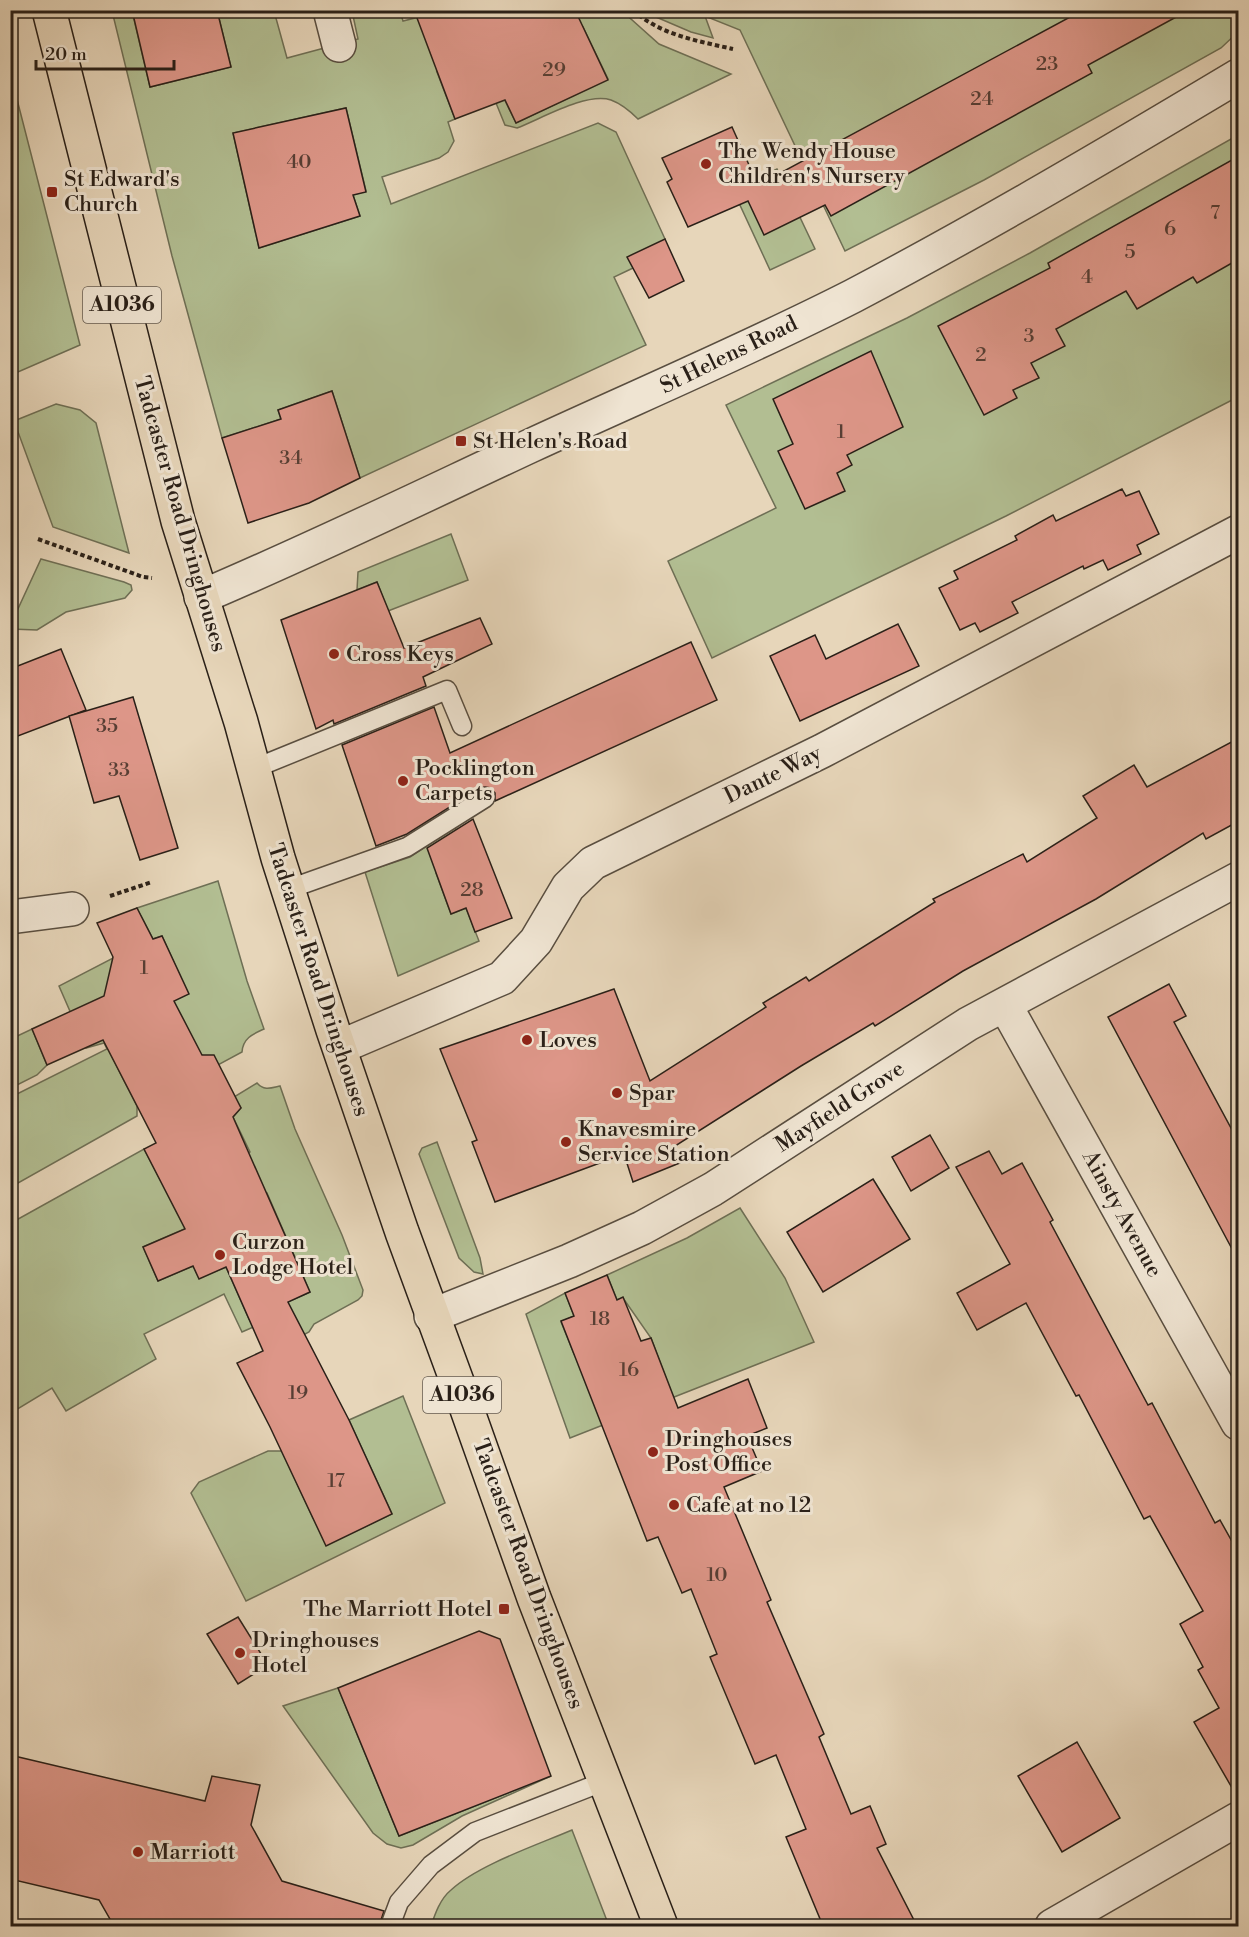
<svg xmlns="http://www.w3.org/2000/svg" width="1249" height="1937" viewBox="0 0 1249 1937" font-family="'Libre Bodoni',serif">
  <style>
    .green { fill: #b2be92; stroke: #6e6f55; stroke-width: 1.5; fill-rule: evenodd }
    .building { fill: #dd9688; stroke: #2a2018; stroke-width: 1.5 }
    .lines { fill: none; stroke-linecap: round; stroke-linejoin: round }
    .service-casing { stroke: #594e40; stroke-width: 21 }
    .minor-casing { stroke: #594e40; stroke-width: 36 }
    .tertiary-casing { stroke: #594e40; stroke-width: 36 }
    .primary-casing { stroke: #2a2018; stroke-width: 36 }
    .path { stroke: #2a2018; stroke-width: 4; stroke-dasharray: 4.5 3; stroke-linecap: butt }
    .service { stroke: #efe4d2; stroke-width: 18 }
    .minor { stroke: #efe4d2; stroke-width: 33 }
    .tertiary { stroke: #efe4d2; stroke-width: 33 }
    .primary { stroke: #e7d6ba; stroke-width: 33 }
    .poi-dot { fill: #8f2418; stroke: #efe4d2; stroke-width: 2 }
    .labels { text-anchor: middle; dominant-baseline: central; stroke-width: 6; stroke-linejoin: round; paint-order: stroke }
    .number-label { font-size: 20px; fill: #573e34 }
    .shield { fill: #efe4d2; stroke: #655b50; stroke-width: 1.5 }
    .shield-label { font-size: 21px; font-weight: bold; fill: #2a2018 }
    .poi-label { font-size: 22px; fill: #2a2018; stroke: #efe4d2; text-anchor: start }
    .street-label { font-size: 22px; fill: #2a2018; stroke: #efe4d2 }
  </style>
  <rect width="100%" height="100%" fill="#e7d6ba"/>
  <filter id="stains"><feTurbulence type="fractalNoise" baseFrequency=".00333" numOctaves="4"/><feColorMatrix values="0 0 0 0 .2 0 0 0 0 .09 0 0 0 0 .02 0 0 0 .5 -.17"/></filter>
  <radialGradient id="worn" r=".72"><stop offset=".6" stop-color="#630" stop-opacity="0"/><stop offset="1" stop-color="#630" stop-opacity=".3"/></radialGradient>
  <!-- green -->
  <g class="green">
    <path d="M 217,10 L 274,11 L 287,58 L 358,39 L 352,11 L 400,11 L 403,21 L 443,11 L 622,11 L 659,44 L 731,74 L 638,119 C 630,111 622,104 611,100 C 586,92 541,119 517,128 L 505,125 L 496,103 L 437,72 L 455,119 L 448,122 L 454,141 L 448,152 L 439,158 L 382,177 L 391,204 L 598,123 L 616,132 L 665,239 L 633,268 L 614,277 L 646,345 L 360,478 L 332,391 L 278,410 L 281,419 L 222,438 L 172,256 L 112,11 L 132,11 L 150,87 L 231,67 ZM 583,27 L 608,79 L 516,123 L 495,80 ZM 346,108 L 366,191 L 353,195 L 360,216 L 259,248 L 233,133 Z"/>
    <polygon points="1238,10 1238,32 1221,48 984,180 845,251 740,30 705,16 713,38 691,32 642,11"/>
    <polygon points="10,72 80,345 11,375 10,375"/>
    <polygon points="1238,135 1238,397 1006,516 712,658 668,561 776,508 726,405 907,318 1030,253"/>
    <polygon points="777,169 815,249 770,270 733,190"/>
    <polygon points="56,404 80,410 96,423 129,553 53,527 14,421"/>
    <polygon points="451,534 468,580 388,611 377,582 357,590 358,572"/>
    <polygon points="41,559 124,582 131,585 132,590 125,598 66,612 37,630 11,629 11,624"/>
    <polygon points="455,827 460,838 436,873 451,914 466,908 479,941 398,976 365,872 410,857"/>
    <path d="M 218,881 L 247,981 L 264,1029 C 253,1034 243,1038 242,1052 L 218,1065 L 202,1055 L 108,1049 L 137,1106 L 137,1116 L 11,1187 L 11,1097 L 107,1049 L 104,1043 L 86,1048 L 59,986 L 113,958 L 130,1021 L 188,994 L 162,936 L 153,939 L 137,908 Z"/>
    <polygon points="32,1029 47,1065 37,1075 11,1088 11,1039"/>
    <path d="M 257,1083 C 264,1091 271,1088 280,1086 L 295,1129 L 342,1235 L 363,1290 L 362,1296 L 358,1300 L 314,1324 L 309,1332 L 294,1340 L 258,1325 L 242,1332 L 224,1294 L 144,1334 L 156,1359 L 66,1411 L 52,1388 L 11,1413 L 11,1223 L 144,1149 L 168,1194 L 250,1152 L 233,1117 L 241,1108 L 234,1097 ZM 267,1193 L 310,1292 L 249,1319 L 226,1267 L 199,1278 L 193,1266 L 158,1281 L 143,1247 Z"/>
    <polygon points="437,1142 480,1258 483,1274 474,1272 459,1258 419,1154 422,1148"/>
    <polygon points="740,1208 785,1278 814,1342 570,1438 526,1314 565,1293 574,1316 561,1322 574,1354 670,1389 651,1338 623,1298 617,1300 607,1275 687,1238"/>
    <polygon points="403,1396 445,1503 246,1601 191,1493 199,1482 268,1451 282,1451 313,1518 341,1538 392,1514 349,1420"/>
    <polygon points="338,1688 399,1836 551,1776 462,1816 413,1845 401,1848 387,1844 373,1833 283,1706"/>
    <path d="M 572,1830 L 609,1926 L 431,1926 C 435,1914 440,1899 451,1890 C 478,1865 537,1845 572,1830 Z"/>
  </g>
  <!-- building -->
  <g class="building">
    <polygon points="132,10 217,10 231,67 150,87"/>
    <polygon points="414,10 575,10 608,80 516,123 505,100 455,119"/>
    <polygon points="1083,10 1189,10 1088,65 1092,73 831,216 825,205 764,235 748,201 688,227 667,182 672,179 662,158 732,127 758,185"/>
    <polygon points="346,108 366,192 353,195 360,216 259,248 233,133"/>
    <polygon points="1239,156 1239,259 1197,283 1193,277 1137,309 1126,291 1056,329 1065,346 1031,363 1039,378 1013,390 1017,398 984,415 938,326 1050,268 1048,263"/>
    <polygon points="665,239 684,281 649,298 627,257"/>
    <polygon points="871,351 903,427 847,455 852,465 837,473 845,491 805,509 778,451 793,444 773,399"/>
    <polygon points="332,391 360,478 309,503 248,523 222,438 281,419 278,410"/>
    <polygon points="1122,489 1126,496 1139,491 1159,534 1137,545 1141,554 1108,570 1103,560 1084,569 1083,566 1012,602 1018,613 980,632 975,623 960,630 939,588 958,579 954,571 1017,540 1015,536 1053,515 1056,521"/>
    <polygon points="377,582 404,648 480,618 492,644 423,677 426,686 334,724 333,720 316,729 281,620"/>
    <polygon points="898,624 919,666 800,721 770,656 815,635 826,659"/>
    <polygon points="691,642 717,700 495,801 495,793 491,788 485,787 480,788 407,834 376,846 342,745 434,707 450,753"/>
    <polygon points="61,649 86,710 10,739 10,669"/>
    <polygon points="133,697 178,848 140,860 119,796 94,803 69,716"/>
    <polygon points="1239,738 1239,821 1206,839 1203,833 1096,899 963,971 875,1026 873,1023 801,1066 675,1146 682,1162 633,1182 624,1154 495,1202 472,1142 477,1140 440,1049 614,989 650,1081 766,1007 763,1003 806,977 809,981 935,902 933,899 1023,854 1027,862 1097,818 1083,796 1134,765 1147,787"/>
    <polygon points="473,819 512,918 475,932 466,908 451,914 427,848"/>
    <polygon points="137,908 153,939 162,936 189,994 174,1001 202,1055 214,1055 241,1108 233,1117 310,1292 288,1302 349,1420 392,1514 326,1546 270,1427 237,1363 263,1351 226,1267 199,1279 193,1266 158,1281 143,1247 185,1229 144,1149 156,1143 103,1040 47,1065 32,1029 104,996 113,957 97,923"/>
    <polygon points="1169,984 1186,1016 1174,1022 1239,1143 1239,1262 1108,1017"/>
    <polygon points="930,1135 949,1168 911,1191 892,1157"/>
    <polygon points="989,1151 1002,1174 1022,1163 1053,1220 1050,1222 1148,1405 1152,1403 1215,1523 1220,1520 1239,1554 1239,1800 1194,1722 1219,1708 1198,1670 1203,1667 1180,1624 1203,1611 1150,1516 1144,1519 1079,1395 1076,1396 1026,1303 977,1330 957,1293 1010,1264 956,1167"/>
    <polygon points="873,1179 910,1239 823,1292 787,1232"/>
    <polygon points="607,1275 617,1300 623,1297 641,1341 651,1338 678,1408 748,1379 767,1428 747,1436 762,1471 724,1487 771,1600 767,1602 824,1734 819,1737 851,1814 870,1806 886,1844 877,1848 917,1926 823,1926 786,1837 806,1829 776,1755 755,1764 710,1657 717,1654 691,1589 682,1593 658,1537 647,1541 561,1321 574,1316 565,1293"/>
    <polygon points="238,1617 268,1665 238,1684 207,1634"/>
    <polygon points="479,1631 500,1639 551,1776 399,1836 338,1688"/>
    <polygon points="1077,1742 1120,1818 1062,1852 1018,1776"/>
    <polygon points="10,1755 205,1801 212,1776 260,1785 251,1825 282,1881 384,1911 379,1926 114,1926 99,1900 10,1879"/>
  </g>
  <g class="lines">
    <defs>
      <g id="service">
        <polyline points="253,769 447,690 462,726"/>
        <polyline points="289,889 407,847 485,798"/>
        <polyline points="390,1926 399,1902 431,1865 475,1832 605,1781"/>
      </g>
      <g id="minor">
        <polyline points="330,10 339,45"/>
        <polyline points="10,917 72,909"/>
        <polyline points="1005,1005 1238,1423"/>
        <polyline points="340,1047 502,978 536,941 568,887 593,863 822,751 1238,532"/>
        <polyline points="431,1316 569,1261 642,1228 713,1189 968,1024 1238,879"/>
        <polyline points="1052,1926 1238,1819"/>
      </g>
      <path id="tertiary" d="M 201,597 C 312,550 421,497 530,446 C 638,396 747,350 853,296 C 984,227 1111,152 1238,76"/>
      <polyline id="primary" points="49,10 178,521 241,722 278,858 333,1030 402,1232 463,1398 534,1598 661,1926"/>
    </defs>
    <!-- service casing -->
    <use href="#service" class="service-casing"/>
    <!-- minor casing -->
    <use href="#minor" class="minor-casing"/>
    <!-- tertiary casing -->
    <use href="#tertiary" class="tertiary-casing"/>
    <!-- primary casing -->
    <use href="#primary" class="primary-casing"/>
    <!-- path -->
    <g class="path">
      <path d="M 633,10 C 660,35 698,41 733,49"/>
      <polyline points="38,539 143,577 152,578"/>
      <polyline points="110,896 152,882"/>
    </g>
    <!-- service -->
    <use href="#service" class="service"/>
    <!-- minor -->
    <use href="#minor" class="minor"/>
    <!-- tertiary -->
    <use href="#tertiary" class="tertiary"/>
    <!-- primary -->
    <use href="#primary" class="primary"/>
  </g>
  <!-- markers -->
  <g class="poi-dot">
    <circle cx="706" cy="164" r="6"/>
    <rect x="46" y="186" width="12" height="12" rx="3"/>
    <rect x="455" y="435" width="12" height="12" rx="3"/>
    <circle cx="334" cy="654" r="6"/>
    <circle cx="403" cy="781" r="6"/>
    <circle cx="527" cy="1040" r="6"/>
    <circle cx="617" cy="1093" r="6"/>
    <circle cx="566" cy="1142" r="6"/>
    <circle cx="220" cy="1255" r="6"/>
    <circle cx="653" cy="1452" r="6"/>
    <circle cx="674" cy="1505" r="6"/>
    <rect x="498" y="1603" width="12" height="12" rx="3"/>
    <circle cx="240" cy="1653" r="6"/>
    <circle cx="138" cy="1852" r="6"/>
  </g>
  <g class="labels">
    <!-- number labels -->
    <g class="number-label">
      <text x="1047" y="64">23</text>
      <text x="554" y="70">29</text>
      <text x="982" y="99">24</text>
      <text x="299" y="162">40</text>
      <text x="1215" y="213">7</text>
      <text x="1170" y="229">6</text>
      <text x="1130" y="252">5</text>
      <text x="1087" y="277">4</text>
      <text x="1029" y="336">3</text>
      <text x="981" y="355">2</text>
      <text x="841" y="432">1</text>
      <text x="291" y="458">34</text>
      <text x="107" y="726">35</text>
      <text x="119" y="770">33</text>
      <text x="472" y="890">28</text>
      <text x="144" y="968">1</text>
      <text x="600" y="1319">18</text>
      <text x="629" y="1370">16</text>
      <text x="298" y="1393">19</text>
      <text x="336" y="1481">17</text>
      <text x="717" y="1575">10</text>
    </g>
    <!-- shield labels -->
    <g class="shield">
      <rect x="83" y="287" width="78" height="36" rx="4.5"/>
      <rect x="423" y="1377" width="78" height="36" rx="4.5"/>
    </g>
    <g class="shield-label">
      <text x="122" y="305">A1036</text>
      <text x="462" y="1395">A1036</text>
    </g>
    <!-- poi labels -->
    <g class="poi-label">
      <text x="718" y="151">The Wendy House<tspan x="718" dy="25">Children's Nursery</tspan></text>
      <text x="64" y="179">St Edward's<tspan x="64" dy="25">Church</tspan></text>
      <text x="473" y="441">St Helen's Road</text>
      <text x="346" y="654">Cross Keys</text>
      <text x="415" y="768">Pocklington<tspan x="415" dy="25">Carpets</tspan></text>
      <text x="539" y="1040">Loves</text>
      <text x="629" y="1093">Spar</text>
      <text x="578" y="1129">Knavesmire<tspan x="578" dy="25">Service Station</tspan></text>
      <text x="232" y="1242">Curzon<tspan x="232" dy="25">Lodge Hotel</tspan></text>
      <text x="665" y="1439">Dringhouses<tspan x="665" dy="25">Post Office</tspan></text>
      <text x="686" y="1505">Cafe at no 12</text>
      <text x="492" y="1609" text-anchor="end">The Marriott Hotel</text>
      <text x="252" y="1640">Dringhouses<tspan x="252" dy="25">Hotel</tspan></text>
      <text x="150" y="1852">Marriott</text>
    </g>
    <!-- street labels -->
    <g class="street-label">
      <text transform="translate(729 355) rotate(-26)">St Helens Road</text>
      <text transform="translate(180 514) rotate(74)">Tadcaster Road Dringhouses</text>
      <text transform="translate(773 775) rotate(-26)">Dante Way</text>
      <text transform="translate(318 980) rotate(72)">Tadcaster Road Dringhouses</text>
      <text transform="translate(840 1107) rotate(-33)">Mayfield Grove</text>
      <text transform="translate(1122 1214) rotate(61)">Ainsty Avenue</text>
      <text transform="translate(528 1574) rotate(70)">Tadcaster Road Dringhouses</text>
    </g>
  </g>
  <!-- margin -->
  <rect width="1249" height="1937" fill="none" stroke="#e7d6ba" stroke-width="36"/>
  <rect x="12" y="12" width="1225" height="1913" fill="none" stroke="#2a2018" stroke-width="3"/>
  <rect x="18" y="18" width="1213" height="1901" fill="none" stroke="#2a2018" stroke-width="1.5"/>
  <!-- scale -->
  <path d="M36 60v9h138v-9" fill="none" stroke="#2a2018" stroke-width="3"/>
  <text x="45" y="60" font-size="18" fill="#2a2018" stroke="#efe4d2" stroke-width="4.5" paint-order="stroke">20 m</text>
  <rect width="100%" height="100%" filter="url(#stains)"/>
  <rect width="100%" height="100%" fill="url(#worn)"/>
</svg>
